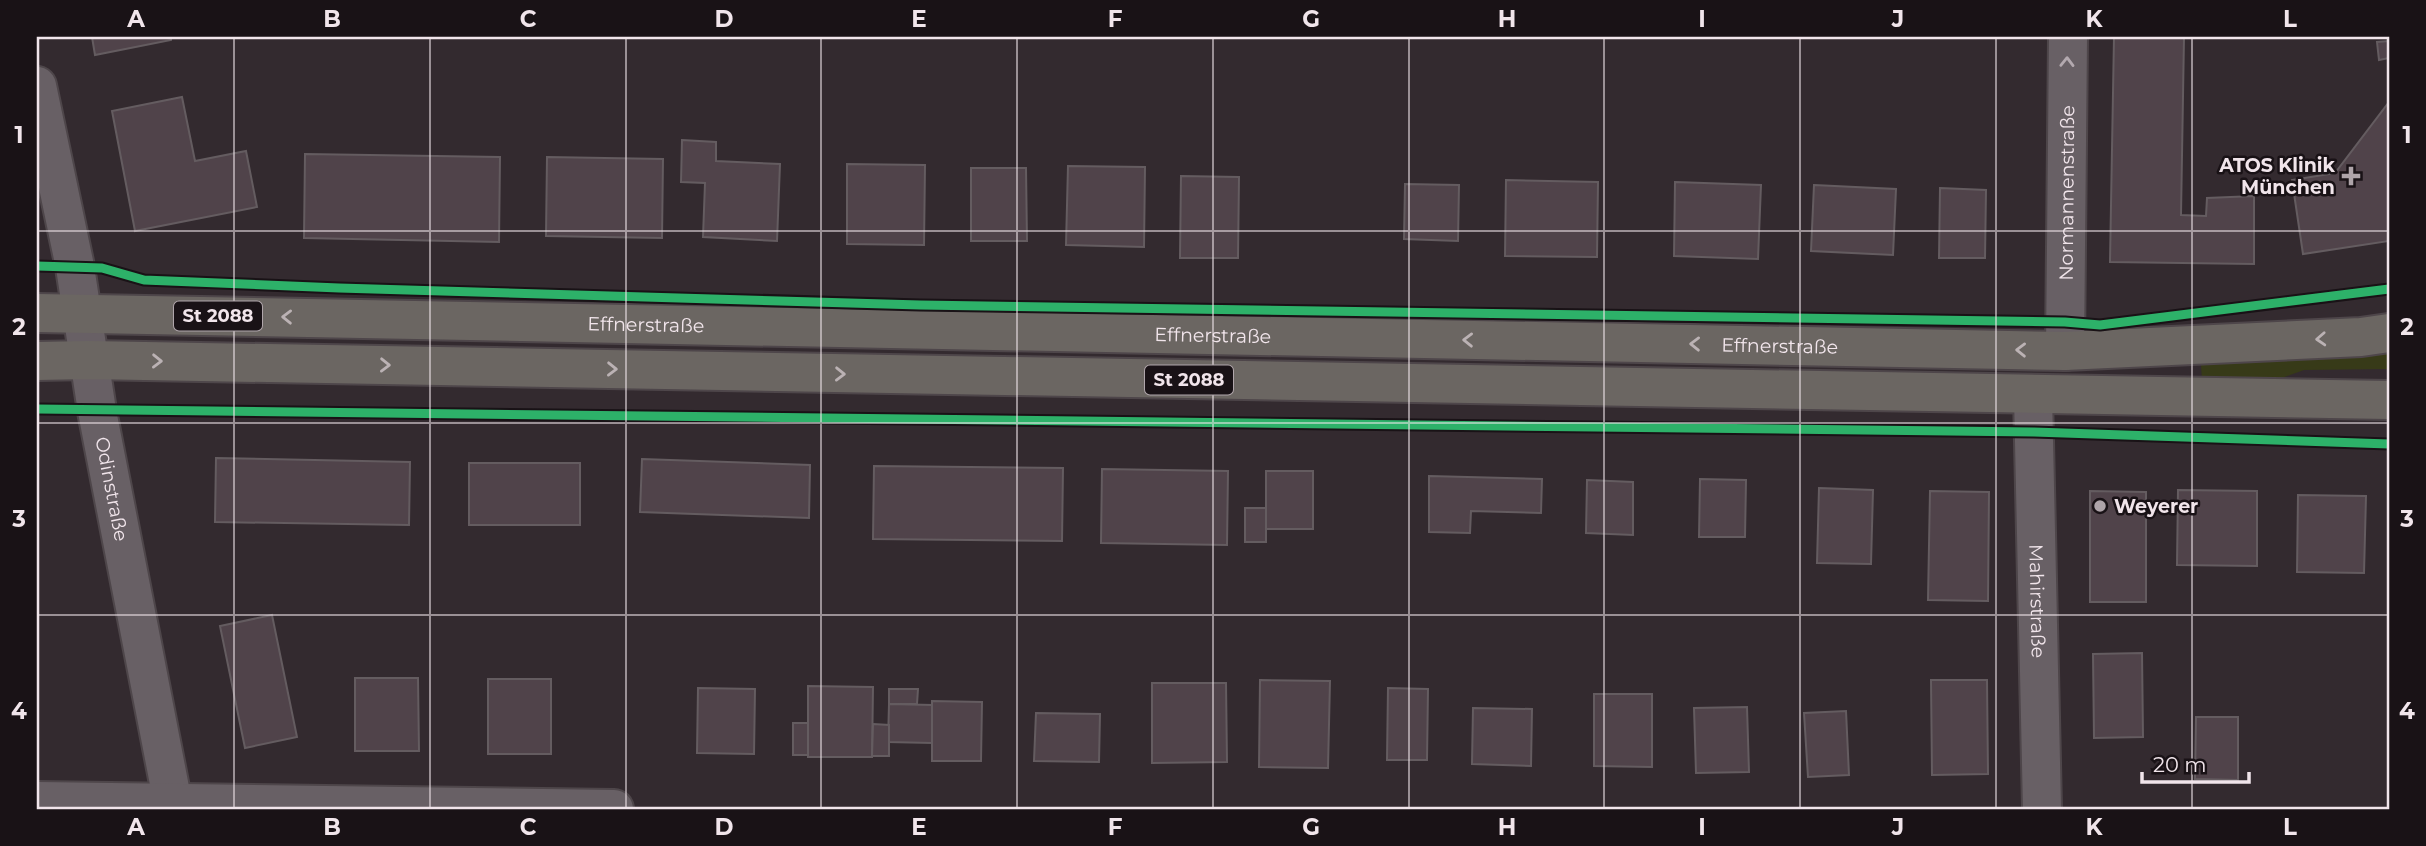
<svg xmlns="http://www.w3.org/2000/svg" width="2426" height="846" viewBox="0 0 2426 846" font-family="Montserrat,sans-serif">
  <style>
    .green { fill: #373a18 }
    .building { fill: #50434a; stroke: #645c60; stroke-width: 2 }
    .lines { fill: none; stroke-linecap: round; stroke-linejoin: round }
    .minor-casing { stroke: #4e464a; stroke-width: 42 }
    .primary-casing { stroke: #4e464a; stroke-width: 42 }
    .minor { stroke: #686065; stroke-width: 38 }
    .primary { stroke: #6b6662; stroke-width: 38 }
    .cycleway-casing { stroke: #191216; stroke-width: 13 }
    .cycleway { stroke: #2db169; stroke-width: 9 }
    .oneway { stroke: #b3a9af }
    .oneway2 { stroke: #bbb2b4 }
    .grid { fill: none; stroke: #f1e5eb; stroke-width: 2; stroke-opacity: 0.55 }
    .poi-dot { fill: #aea4a9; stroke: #191216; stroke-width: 2.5 }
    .labels { text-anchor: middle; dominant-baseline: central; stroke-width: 5; stroke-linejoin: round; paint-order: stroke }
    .shield { fill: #191216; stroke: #b0a6ab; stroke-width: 2 }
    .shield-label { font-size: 18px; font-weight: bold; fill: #f1e5eb }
    .poi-label { font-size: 19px; font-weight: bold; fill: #f1e5eb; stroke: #191216; text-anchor: end }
    .street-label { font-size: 19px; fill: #f1e5eb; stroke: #191216 }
    .neatline { fill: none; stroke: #f1e5eb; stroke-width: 2.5 }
    .grid-label { font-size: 23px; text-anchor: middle; font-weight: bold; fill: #f1e5eb }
  </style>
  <rect width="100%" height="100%" fill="#332a2f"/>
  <!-- green -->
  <polygon class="green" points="2389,351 2389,369 2304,370 2271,382 2202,381 2201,365 2321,359"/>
  <!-- building -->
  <g class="building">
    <polygon points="92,37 171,37 171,40 95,55"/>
    <polygon points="2114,37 2184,37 2181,215 2206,216 2207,198 2254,196 2254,264 2110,262"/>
    <polygon points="2389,41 2389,58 2379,60 2377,42"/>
    <polygon points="182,97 195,161 246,151 257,207 135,231 112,111"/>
    <polygon points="2389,102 2389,241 2303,254 2292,180 2335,173"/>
    <polygon points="682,140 716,142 716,161 780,164 777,241 703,237 705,183 681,182"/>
    <polygon points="305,154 500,157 499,242 304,238"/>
    <polygon points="547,157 663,159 662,238 546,236"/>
    <polygon points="847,164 925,165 924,245 847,244"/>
    <polygon points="1068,166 1145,167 1144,247 1066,245"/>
    <polygon points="971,168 1026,168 1027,241 971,241"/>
    <polygon points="1181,176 1239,177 1238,258 1180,258"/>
    <polygon points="1506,180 1598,182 1597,257 1505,256"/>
    <polygon points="1675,182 1761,185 1758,259 1674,256"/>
    <polygon points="1405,184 1459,185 1458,241 1404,239"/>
    <polygon points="1814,185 1896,189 1893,255 1811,251"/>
    <polygon points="1940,188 1986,190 1985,258 1939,258"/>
    <polygon points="216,458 410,462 409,525 215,522"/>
    <polygon points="642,459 810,465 809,518 640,512"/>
    <rect x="469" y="463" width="111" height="62"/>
    <polygon points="874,466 1063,468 1062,541 873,539"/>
    <polygon points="1102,469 1228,471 1227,545 1101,543"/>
    <rect x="1266" y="471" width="47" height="58"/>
    <polygon points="1429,476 1542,479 1541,513 1471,511 1470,533 1429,532"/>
    <polygon points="1700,479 1746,480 1745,537 1699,537"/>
    <polygon points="1587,480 1633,482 1633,535 1586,533"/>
    <polygon points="1819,488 1873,490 1871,564 1817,563"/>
    <polygon points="2178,490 2257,491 2257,566 2177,565"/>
    <polygon points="1930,491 1989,492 1988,601 1928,600"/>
    <polygon points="2090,491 2146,492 2146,602 2090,602"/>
    <polygon points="2298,495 2366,496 2364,573 2297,572"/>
    <rect x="1245" y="508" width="21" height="34"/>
    <polygon points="272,615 297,737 245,748 220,626"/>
    <polygon points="2142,653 2143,737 2094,738 2093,654"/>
    <polygon points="355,678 418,678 419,751 355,751"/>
    <rect x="488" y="679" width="63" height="75"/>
    <polygon points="1260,680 1330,681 1328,768 1259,767"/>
    <polygon points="1931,680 1987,680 1988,774 1932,775"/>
    <polygon points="1152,683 1226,683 1227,762 1152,763"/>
    <polygon points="808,686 873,687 872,757 808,757"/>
    <polygon points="698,688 755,689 754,754 697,753"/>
    <polygon points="1388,688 1428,689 1427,760 1387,760"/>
    <polygon points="889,689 918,689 917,704 889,704"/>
    <polygon points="1594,694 1652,694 1652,767 1594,766"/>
    <polygon points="932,701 982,702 981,761 932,761"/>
    <polygon points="889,704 932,705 932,743 888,742"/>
    <polygon points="1747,707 1749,772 1696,773 1694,708"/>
    <polygon points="1473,708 1532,709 1531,766 1472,764"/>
    <polygon points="1846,711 1849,775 1808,777 1804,713"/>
    <polygon points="1036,713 1100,714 1099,762 1034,761"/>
    <polygon points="2196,717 2238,717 2238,780 2195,779"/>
    <rect x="793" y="723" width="15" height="32"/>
    <polygon points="873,724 889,725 889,756 872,756"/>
  </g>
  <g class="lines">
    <defs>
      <g id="minor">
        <path id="s1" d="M 37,86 L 75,267 L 97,411 L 174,809"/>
        <path id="s2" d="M 2065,351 L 2068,37"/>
        <path id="s3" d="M 2033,395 L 2042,809"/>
        <polyline points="37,801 614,809"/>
      </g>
      <g id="primary">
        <path id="s4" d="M 37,313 L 2065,351 L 2361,337 L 2389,333"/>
        <polyline points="37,361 89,360 2389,400"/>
      </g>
    </defs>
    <!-- minor casing -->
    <use href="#minor" class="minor-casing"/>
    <!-- primary casing -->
    <use href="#primary" class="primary-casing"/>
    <!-- minor -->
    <use href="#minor" class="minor"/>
    <!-- primary -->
    <use href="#primary" class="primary"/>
    <defs>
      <g id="cycleway">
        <polyline points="37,266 102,268 144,280 339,288 920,305 2065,322 2100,325 2389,289"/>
        <polyline points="37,409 2034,432 2389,444"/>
      </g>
    </defs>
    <!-- cycleway casing -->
    <use href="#cycleway" class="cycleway-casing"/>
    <!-- cycleway -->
    <use href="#cycleway" class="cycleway"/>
  </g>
  <!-- one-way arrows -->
  <defs><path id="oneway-chevron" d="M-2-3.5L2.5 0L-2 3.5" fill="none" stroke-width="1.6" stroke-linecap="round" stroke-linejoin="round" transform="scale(1.75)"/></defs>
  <use class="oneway" href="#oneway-chevron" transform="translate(2067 62) rotate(-89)"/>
  <g class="oneway2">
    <use href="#oneway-chevron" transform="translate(287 317) rotate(-179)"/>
    <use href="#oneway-chevron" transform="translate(2321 339) rotate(177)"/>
    <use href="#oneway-chevron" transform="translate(1468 340) rotate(-179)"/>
    <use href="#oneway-chevron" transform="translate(1695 344) rotate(-179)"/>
    <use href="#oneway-chevron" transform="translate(2021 350) rotate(-179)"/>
    <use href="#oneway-chevron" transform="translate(157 361) rotate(1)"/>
    <use href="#oneway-chevron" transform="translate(385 365) rotate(1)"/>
    <use href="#oneway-chevron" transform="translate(612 369) rotate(1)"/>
    <use href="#oneway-chevron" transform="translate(840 374) rotate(1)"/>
  </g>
  <!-- grid -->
  <path class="grid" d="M 234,37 L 234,809M 430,37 L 430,809M 626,37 L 626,809M 821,37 L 821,809M 1017,37 L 1017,809M 1213,37 L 1213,809M 1409,37 L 1409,809M 1604,37 L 1604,809M 1800,37 L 1800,809M 1996,37 L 1996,809M 2192,37 L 2192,809M 37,231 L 2389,231M 37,423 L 2389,423M 37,615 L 2389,615"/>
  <!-- markers -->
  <g class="poi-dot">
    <path d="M2347.5 165.5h7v7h7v7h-7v7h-7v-7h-7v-7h7z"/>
    <circle cx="2100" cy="506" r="7"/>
  </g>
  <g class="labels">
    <!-- shield labels -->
    <g class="shield">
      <rect x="174" y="301.5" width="88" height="29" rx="5"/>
      <rect x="1145" y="365.5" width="88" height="29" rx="5"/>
    </g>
    <g class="shield-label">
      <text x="218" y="316">St 2088</text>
      <text x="1189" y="380">St 2088</text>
    </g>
    <!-- poi labels -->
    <g class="poi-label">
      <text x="2335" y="165">ATOS Klinik<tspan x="2335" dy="22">München</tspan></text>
      <text x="2114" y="506" text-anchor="start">Weyerer</text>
    </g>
    <!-- street labels -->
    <g class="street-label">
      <text stroke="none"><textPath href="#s2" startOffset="158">Normannenstraße</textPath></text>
      <text stroke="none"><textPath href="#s4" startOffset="609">Effnerstraße</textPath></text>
      <text stroke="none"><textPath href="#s4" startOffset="1176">Effnerstraße</textPath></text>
      <text stroke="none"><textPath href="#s4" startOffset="1743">Effnerstraße</textPath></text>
      <text stroke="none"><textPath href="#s1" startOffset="410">Odinstraße</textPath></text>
      <text stroke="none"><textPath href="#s3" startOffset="206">Mahirstraße</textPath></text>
    </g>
  </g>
  <!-- border -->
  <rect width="2426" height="846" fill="none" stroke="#191216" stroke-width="77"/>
  <!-- scale -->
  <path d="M2142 772v10h107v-10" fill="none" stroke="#f1e5eb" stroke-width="3.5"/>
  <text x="2153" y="772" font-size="21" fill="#f1e5eb" stroke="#191216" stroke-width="5" paint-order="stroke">20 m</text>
  <rect x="38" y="38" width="2350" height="770" class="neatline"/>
  <g class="grid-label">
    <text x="136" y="27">A</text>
    <text x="332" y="27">B</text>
    <text x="528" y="27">C</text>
    <text x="724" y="27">D</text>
    <text x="919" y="27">E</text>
    <text x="1115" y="27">F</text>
    <text x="1311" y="27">G</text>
    <text x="1507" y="27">H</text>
    <text x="1702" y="27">I</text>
    <text x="1898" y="27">J</text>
    <text x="2094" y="27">K</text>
    <text x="2290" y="27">L</text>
    <text x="19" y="143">1</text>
    <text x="2407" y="143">1</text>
    <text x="19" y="335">2</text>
    <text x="2407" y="335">2</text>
    <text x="19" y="527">3</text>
    <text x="2407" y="527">3</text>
    <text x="19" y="719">4</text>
    <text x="2407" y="719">4</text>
    <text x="136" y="835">A</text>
    <text x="332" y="835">B</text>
    <text x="528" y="835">C</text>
    <text x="724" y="835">D</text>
    <text x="919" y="835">E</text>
    <text x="1115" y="835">F</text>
    <text x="1311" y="835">G</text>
    <text x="1507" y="835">H</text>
    <text x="1702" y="835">I</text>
    <text x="1898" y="835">J</text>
    <text x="2094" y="835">K</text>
    <text x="2290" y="835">L</text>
  </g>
</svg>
